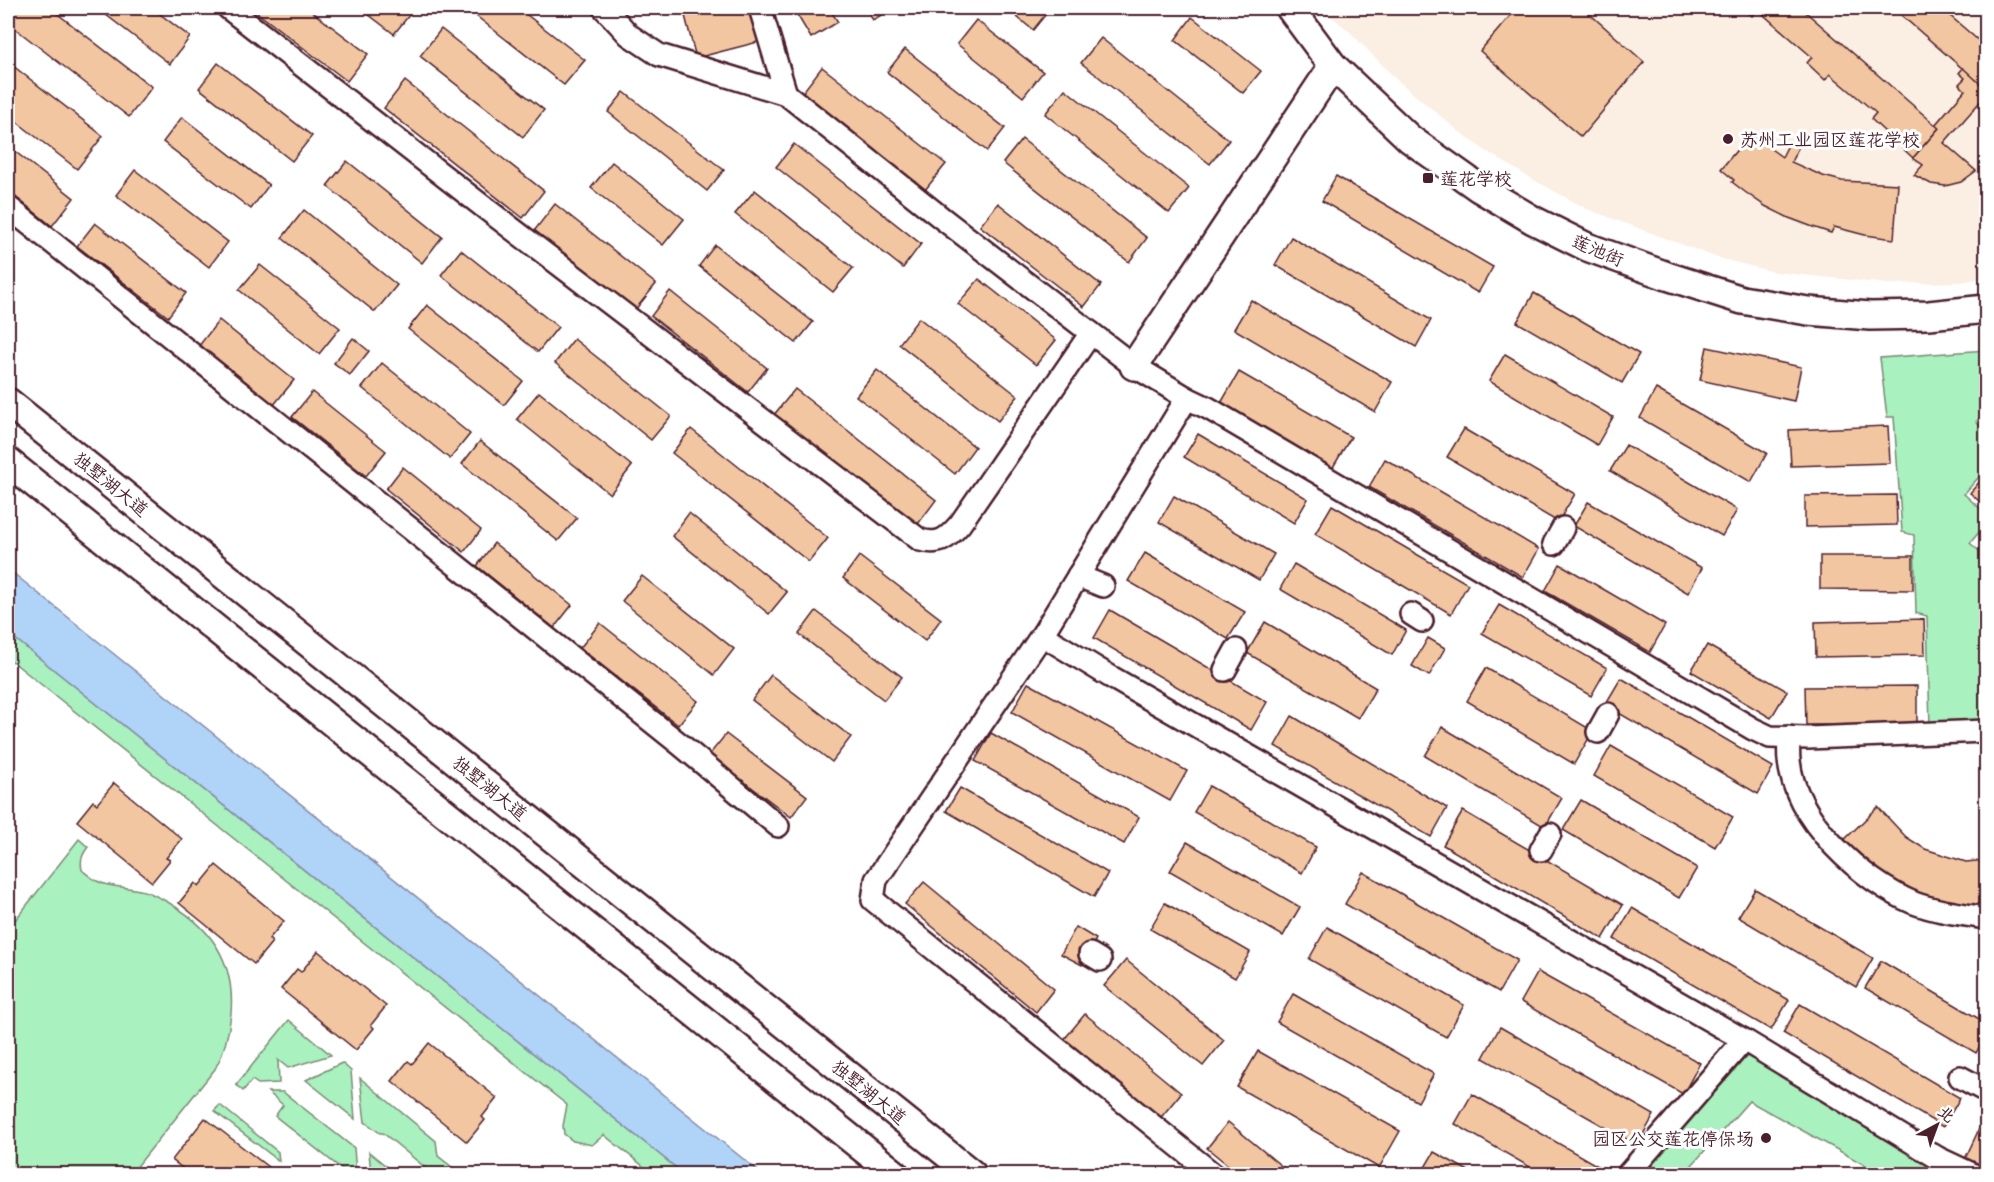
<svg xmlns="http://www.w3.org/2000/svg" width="1994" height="1182" viewBox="0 0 1994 1182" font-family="'Patrick Hand','LXGW WenKai TC',sans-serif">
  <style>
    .built { fill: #fbeee3 }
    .green { fill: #a9f1be; stroke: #7a8874; stroke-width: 1.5 }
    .water { fill: #b0d3f8; stroke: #878ba6; stroke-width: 1.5 }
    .building { fill: #f3c6a2; stroke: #4a1f2b; stroke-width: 1.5 }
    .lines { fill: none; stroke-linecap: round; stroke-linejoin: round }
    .minor-casing { stroke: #4a1f2b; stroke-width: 26 }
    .major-casing { stroke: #4a1f2b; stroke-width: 32 }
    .minor { stroke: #fff; stroke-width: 21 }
    .major { stroke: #fff; stroke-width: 27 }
    .poi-dot { fill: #4a1f2b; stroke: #fff; stroke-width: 2 }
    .labels { text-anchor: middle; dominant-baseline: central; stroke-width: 6; stroke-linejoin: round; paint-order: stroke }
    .poi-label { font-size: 18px; fill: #4a1f2b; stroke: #fff; text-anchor: start }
    .street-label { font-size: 18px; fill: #4a1f2b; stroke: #fff }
  </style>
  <rect width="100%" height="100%" fill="#fff"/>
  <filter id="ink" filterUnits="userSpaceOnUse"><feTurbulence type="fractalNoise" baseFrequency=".0167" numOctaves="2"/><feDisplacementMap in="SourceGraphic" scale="12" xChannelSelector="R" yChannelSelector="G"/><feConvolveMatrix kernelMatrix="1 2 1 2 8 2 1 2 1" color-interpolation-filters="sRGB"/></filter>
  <g filter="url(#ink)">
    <!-- built -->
    <polygon class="built" points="1321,8 1982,8 1986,12 1986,277 1962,282 1888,284 1774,272 1718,258 1587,209 1525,175 1483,149 1456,129 1397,80 1349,31"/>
    <!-- green -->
    <g class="green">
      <polygon points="1986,350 1986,410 1976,422 1986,431 1986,469 1964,494 1986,514 1986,524 1970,543 1986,557 1986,595 1981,601 1986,606 1986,725 1930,727 1927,616 1916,613 1914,535 1902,532 1894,417 1887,417 1880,358"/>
      <polygon points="8,633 684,1174 653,1174 604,1135 592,1145 573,1141 564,1134 563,1126 567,1105 8,658"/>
      <path d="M 79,839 L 88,847 C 82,855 80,860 82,870 C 87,874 91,878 97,881 C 111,889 134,886 150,893 C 202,917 236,953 231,1013 C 229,1034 225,1051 215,1069 L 131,1174 L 8,1174 L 8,929 Z"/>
      <polygon points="289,1020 331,1055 288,1068 278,1060 279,1083 258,1084 252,1080 243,1091 236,1085"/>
      <polygon points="1747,1056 1954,1174 1881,1174 1749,1101 1684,1174 1643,1174"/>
      <polygon points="342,1063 351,1071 355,1119 306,1080"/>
      <polygon points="360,1078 436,1141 438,1156 461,1174 433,1174 383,1133 380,1133 365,1122"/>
      <polygon points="268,1092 283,1092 354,1148 356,1174 348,1174 275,1116 283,1105"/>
      <polygon points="220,1105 278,1152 279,1161 214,1111"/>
      <polygon points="369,1152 396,1174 371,1174"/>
    </g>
    <!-- water -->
    <polygon class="water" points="8,569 762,1174 684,1174 8,633"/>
    <!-- building -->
    <g class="building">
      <polygon points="8,8 50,8 152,87 129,117 8,23"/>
      <polygon points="97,8 152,8 190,37 170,64"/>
      <polygon points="251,8 307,8 368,54 347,81"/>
      <polygon points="360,8 413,8 414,9 394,34"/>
      <polygon points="475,8 518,8 585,60 564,85 471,12"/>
      <polygon points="683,8 752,8 762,41 696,58"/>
      <polygon points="793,8 829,8 838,22 811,38"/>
      <polygon points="865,8 893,8 873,20"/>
      <polygon points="1006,8 1037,8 1046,14 1033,30"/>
      <polygon points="1517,8 1583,8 1644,62 1581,137 1480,51"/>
      <polygon points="1742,8 1801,8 1939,128 1913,158 1871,119 1876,113 1830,74 1825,80 1807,63 1812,57 1758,10 1752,16"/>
      <polygon points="1893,8 1941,8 1986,47 1986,89"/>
      <polygon points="1192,17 1261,71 1243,93 1175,40"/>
      <polygon points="976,20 1043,72 1023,97 957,44"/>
      <polygon points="441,29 544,110 523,137 420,56"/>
      <polygon points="1101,38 1229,140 1210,164 1081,63"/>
      <polygon points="905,49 1005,128 987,151 887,72"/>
      <polygon points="8,62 103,136 77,169 8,115"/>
      <polygon points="218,63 312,136 292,161 199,88"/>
      <polygon points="822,67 946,164 925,190 802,93"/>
      <polygon points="1963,68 1986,89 1986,95 1944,143 1976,171 1961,182 1945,186 1931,184 1914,175 1923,165 1913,158 1939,128 1935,125 1965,90 1959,84 1965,78 1959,73"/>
      <polygon points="405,81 544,191 523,218 384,108"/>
      <polygon points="1065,89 1189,188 1169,213 1045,114"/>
      <polygon points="624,92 724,170 707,191 608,112"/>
      <polygon points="182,117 269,185 251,209 163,142"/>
      <polygon points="1750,134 1782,157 1789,143 1798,148 1791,162 1823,176 1842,181 1898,184 1894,239 1865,235 1834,227 1831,233 1813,227 1789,218 1765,206 1745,192 1732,182 1734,180 1721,169"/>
      <polygon points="1022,139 1147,238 1129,262 1003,163"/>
      <polygon points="794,144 921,244 903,268 776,167"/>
      <polygon points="8,146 74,198 52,226 8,191"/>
      <polygon points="347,161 442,237 422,263 327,186"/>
      <polygon points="612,162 684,219 663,245 591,188"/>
      <polygon points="135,170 228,242 209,267 116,195"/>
      <polygon points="1336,176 1493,267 1478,293 1322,201"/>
      <polygon points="755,190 853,268 833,292 735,214"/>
      <polygon points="998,203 1101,285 1084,307 980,226"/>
      <polygon points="555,204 656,284 635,310 534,231"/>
      <polygon points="304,210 397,285 375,312 282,238"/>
      <polygon points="95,223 186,293 168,317 77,246"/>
      <polygon points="1291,237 1431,320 1416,347 1275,265"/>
      <polygon points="715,245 813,322 796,343 699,266"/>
      <polygon points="461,250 558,327 538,352 441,275"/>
      <polygon points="260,265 340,328 319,354 239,290"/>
      <polygon points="979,279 1056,340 1036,365 958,304"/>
      <polygon points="670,291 767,368 748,392 651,316"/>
      <polygon points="1534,293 1639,354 1622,383 1517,322"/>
      <polygon points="1251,300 1392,382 1375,412 1234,329"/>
      <polygon points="427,305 523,381 504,405 408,329"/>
      <polygon points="919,318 1018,396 998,421 899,344"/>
      <polygon points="219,320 294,380 273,406 198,347"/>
      <polygon points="353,338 369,351 350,375 334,363"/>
      <polygon points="574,339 671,416 651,440 555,363"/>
      <polygon points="1707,347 1801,367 1794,401 1700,380"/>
      <polygon points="1505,354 1613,417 1597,445 1489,381"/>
      <polygon points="382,363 470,434 450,459 362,388"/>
      <polygon points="877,370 975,447 955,474 856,396"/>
      <polygon points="1239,372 1351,437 1332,469 1221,403"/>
      <polygon points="795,389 936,500 915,528 773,416"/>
      <polygon points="1656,389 1767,453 1751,482 1640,418"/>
      <polygon points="312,392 386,451 366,476 292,417"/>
      <polygon points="539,392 632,466 610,494 517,419"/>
      <polygon points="1888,426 1890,463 1791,466 1789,430"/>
      <polygon points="691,429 828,538 809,562 672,453"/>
      <polygon points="1464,429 1575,494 1558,522 1447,457"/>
      <polygon points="1198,434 1308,499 1294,523 1184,457"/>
      <polygon points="480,441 577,518 558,541 462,464"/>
      <polygon points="1626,445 1737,510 1722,536 1610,471"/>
      <polygon points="1385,459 1539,549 1523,577 1369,487"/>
      <polygon points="403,467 481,530 464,552 386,489"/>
      <polygon points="1986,474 1986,507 1970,493"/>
      <polygon points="1896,495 1897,525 1805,527 1805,496"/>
      <polygon points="1174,496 1274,554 1259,580 1159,522"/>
      <polygon points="1588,502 1702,568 1688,593 1574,526"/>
      <polygon points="1332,505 1468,584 1451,614 1315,534"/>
      <polygon points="689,513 787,592 769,614 672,536"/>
      <polygon points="494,543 572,605 554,628 477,566"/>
      <polygon points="1145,553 1245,612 1228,639 1128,581"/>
      <polygon points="859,556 941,619 925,641 843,578"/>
      <polygon points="1820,556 1913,556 1913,590 1820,589"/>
      <polygon points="1294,564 1406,630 1392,655 1280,589"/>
      <polygon points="1560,564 1665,625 1650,652 1545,591"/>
      <polygon points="642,576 734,649 714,675 622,601"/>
      <polygon points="1499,605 1607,668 1591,696 1482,633"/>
      <polygon points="1110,610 1267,702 1251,730 1094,638"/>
      <polygon points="816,611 902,677 884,700 799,634"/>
      <polygon points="1924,619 1925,655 1816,657 1815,622"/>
      <polygon points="1265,622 1376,688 1358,718 1247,653"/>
      <polygon points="600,623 698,701 678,725 580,648"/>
      <polygon points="1428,638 1445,648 1429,676 1412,666"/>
      <polygon points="1707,645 1787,691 1771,718 1691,671"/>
      <polygon points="1486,668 1593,731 1574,764 1467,701"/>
      <polygon points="771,675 851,737 832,762 752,700"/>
      <polygon points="1621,678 1773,767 1758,794 1605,705"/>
      <polygon points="1028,683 1187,771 1170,801 1012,712"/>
      <polygon points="1917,686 1917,725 1806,725 1805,687"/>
      <polygon points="1292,716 1447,808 1431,837 1275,746"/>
      <polygon points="1442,727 1562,798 1545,827 1425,756"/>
      <polygon points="991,733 1139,817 1124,844 975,761"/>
      <polygon points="726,734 807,796 791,817 709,755"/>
      <polygon points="1611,746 1733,817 1715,847 1594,776"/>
      <polygon points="114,783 182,839 166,858 170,860 152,882 77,821 93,801 97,804"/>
      <polygon points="1209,786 1316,847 1302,873 1194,812"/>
      <polygon points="960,788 1108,873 1094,897 946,811"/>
      <polygon points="1581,800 1697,868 1679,898 1563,830"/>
      <polygon points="1878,807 1906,837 1925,849 1966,862 1986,860 1986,913 1900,890 1840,844"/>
      <polygon points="1463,811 1623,905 1603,939 1443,845"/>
      <polygon points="1187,842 1300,907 1283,936 1170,871"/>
      <polygon points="216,865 284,921 269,939 272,942 254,964 179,903 195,883 199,886"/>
      <polygon points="1363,872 1517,960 1499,992 1345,904"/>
      <polygon points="924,882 1054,989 1036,1012 905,904"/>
      <polygon points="1755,889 1873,958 1856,987 1738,917"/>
      <polygon points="1165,903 1250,952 1235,978 1150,929"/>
      <polygon points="1632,908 1789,1000 1771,1030 1614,939"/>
      <polygon points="1076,927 1096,939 1082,965 1061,954"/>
      <polygon points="1327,927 1464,1005 1446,1037 1309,959"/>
      <polygon points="318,951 386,1006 371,1025 374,1028 356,1050 281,989 297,969 301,972"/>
      <polygon points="1126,960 1224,1040 1203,1066 1104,986"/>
      <polygon points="1881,961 1986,1023 1986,1034 1976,1053 1865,988"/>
      <polygon points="1538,972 1700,1063 1683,1094 1521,1002"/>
      <polygon points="1293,994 1434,1074 1418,1102 1277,1022"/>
      <polygon points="1800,1004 1960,1098 1943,1127 1783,1033"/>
      <polygon points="1085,1014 1181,1093 1158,1121 1062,1042"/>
      <polygon points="1500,1027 1654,1115 1637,1145 1483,1058"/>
      <polygon points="429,1043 497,1098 482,1117 485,1120 467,1142 392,1081 408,1061 412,1064"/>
      <polygon points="1258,1051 1400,1131 1379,1168 1237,1087"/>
      <polygon points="1472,1094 1605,1170 1603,1174 1542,1174 1455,1124"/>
      <polygon points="205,1118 277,1174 190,1174 172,1160"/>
      <polygon points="1228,1122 1291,1174 1239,1174 1207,1148"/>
      <polygon points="1980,1127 1986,1130 1986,1169 1965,1159"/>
      <polygon points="1434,1152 1474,1174 1421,1174"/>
    </g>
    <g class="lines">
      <defs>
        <g id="minor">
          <path d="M 228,8 L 485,208 L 920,540 C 940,545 947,539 960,524 L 1091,333"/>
          <polyline points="604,8 629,35 659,55 786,94 760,8"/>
          <polyline points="786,94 943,219 1134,366 1187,398 1042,635 1111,677 1744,1040 1938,1158 1972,1174"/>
          <polyline points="8,207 681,745 778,826"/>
          <polyline points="1187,398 1208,408 1753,729 1770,737 1808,738 1986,731"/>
          <polyline points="1554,544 1563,528"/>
          <polyline points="1078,576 1103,586"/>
          <polyline points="1411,614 1422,621"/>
          <polyline points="1042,635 876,880 873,900 1213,1174"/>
          <polyline points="1225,670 1236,650"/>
          <polyline points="1598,732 1608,714"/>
          <path d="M 1789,737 C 1789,744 1788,752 1789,760 C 1794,820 1862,881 1914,903 C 1937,912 1963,914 1986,918"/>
          <polyline points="1541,850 1550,834"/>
          <polyline points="1090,954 1100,960"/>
          <polyline points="1960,1077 1986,1091"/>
          <polyline points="1628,1174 1744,1040"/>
        </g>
        <g id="major">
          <polyline points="1290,8 1333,66 1410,139 1479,188 1533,220 1587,247 1667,276 1742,300 1808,311 1870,316 1929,315 1986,309"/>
          <polyline points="1134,366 1333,66"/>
          <polyline points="8,402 972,1174"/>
          <polyline points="8,462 895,1174"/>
        </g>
      </defs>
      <!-- minor casing -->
      <use href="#minor" class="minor-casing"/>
      <!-- major casing -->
      <use href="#major" class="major-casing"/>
      <!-- minor -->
      <use href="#minor" class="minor"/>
      <!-- major -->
      <use href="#major" class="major"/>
    </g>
  </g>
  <!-- markers -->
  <g class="poi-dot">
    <circle cx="1728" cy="139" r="6"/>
    <rect x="1422" y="172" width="12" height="12" rx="3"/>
    <circle cx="1766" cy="1138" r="6"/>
  </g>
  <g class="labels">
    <!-- poi labels -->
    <g class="poi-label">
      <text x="1740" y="139">苏州工业园区莲花学校</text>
      <text x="1440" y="178">莲花学校</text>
      <text x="1754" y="1138" text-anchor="end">园区公交莲花停保场</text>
    </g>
    <!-- street labels -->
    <g class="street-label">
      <text transform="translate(1598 250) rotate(23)">莲池街</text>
      <text transform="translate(111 484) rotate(39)">独墅湖大道</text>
      <text transform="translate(490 788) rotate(39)">独墅湖大道</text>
      <text transform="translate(869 1092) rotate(39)">独墅湖大道</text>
    </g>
  </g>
  <!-- margin -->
  <rect width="1994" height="1182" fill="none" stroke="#fff" stroke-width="30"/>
  <rect x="15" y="15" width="1964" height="1152" fill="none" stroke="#4a1f2b" stroke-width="2" filter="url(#ink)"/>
  <!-- north arrow -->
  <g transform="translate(1937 1125) rotate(41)" stroke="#ffffff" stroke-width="4.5" paint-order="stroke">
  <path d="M0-4.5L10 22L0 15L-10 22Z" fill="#4a1f2b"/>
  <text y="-9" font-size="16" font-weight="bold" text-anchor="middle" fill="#4a1f2b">北</text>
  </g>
</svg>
